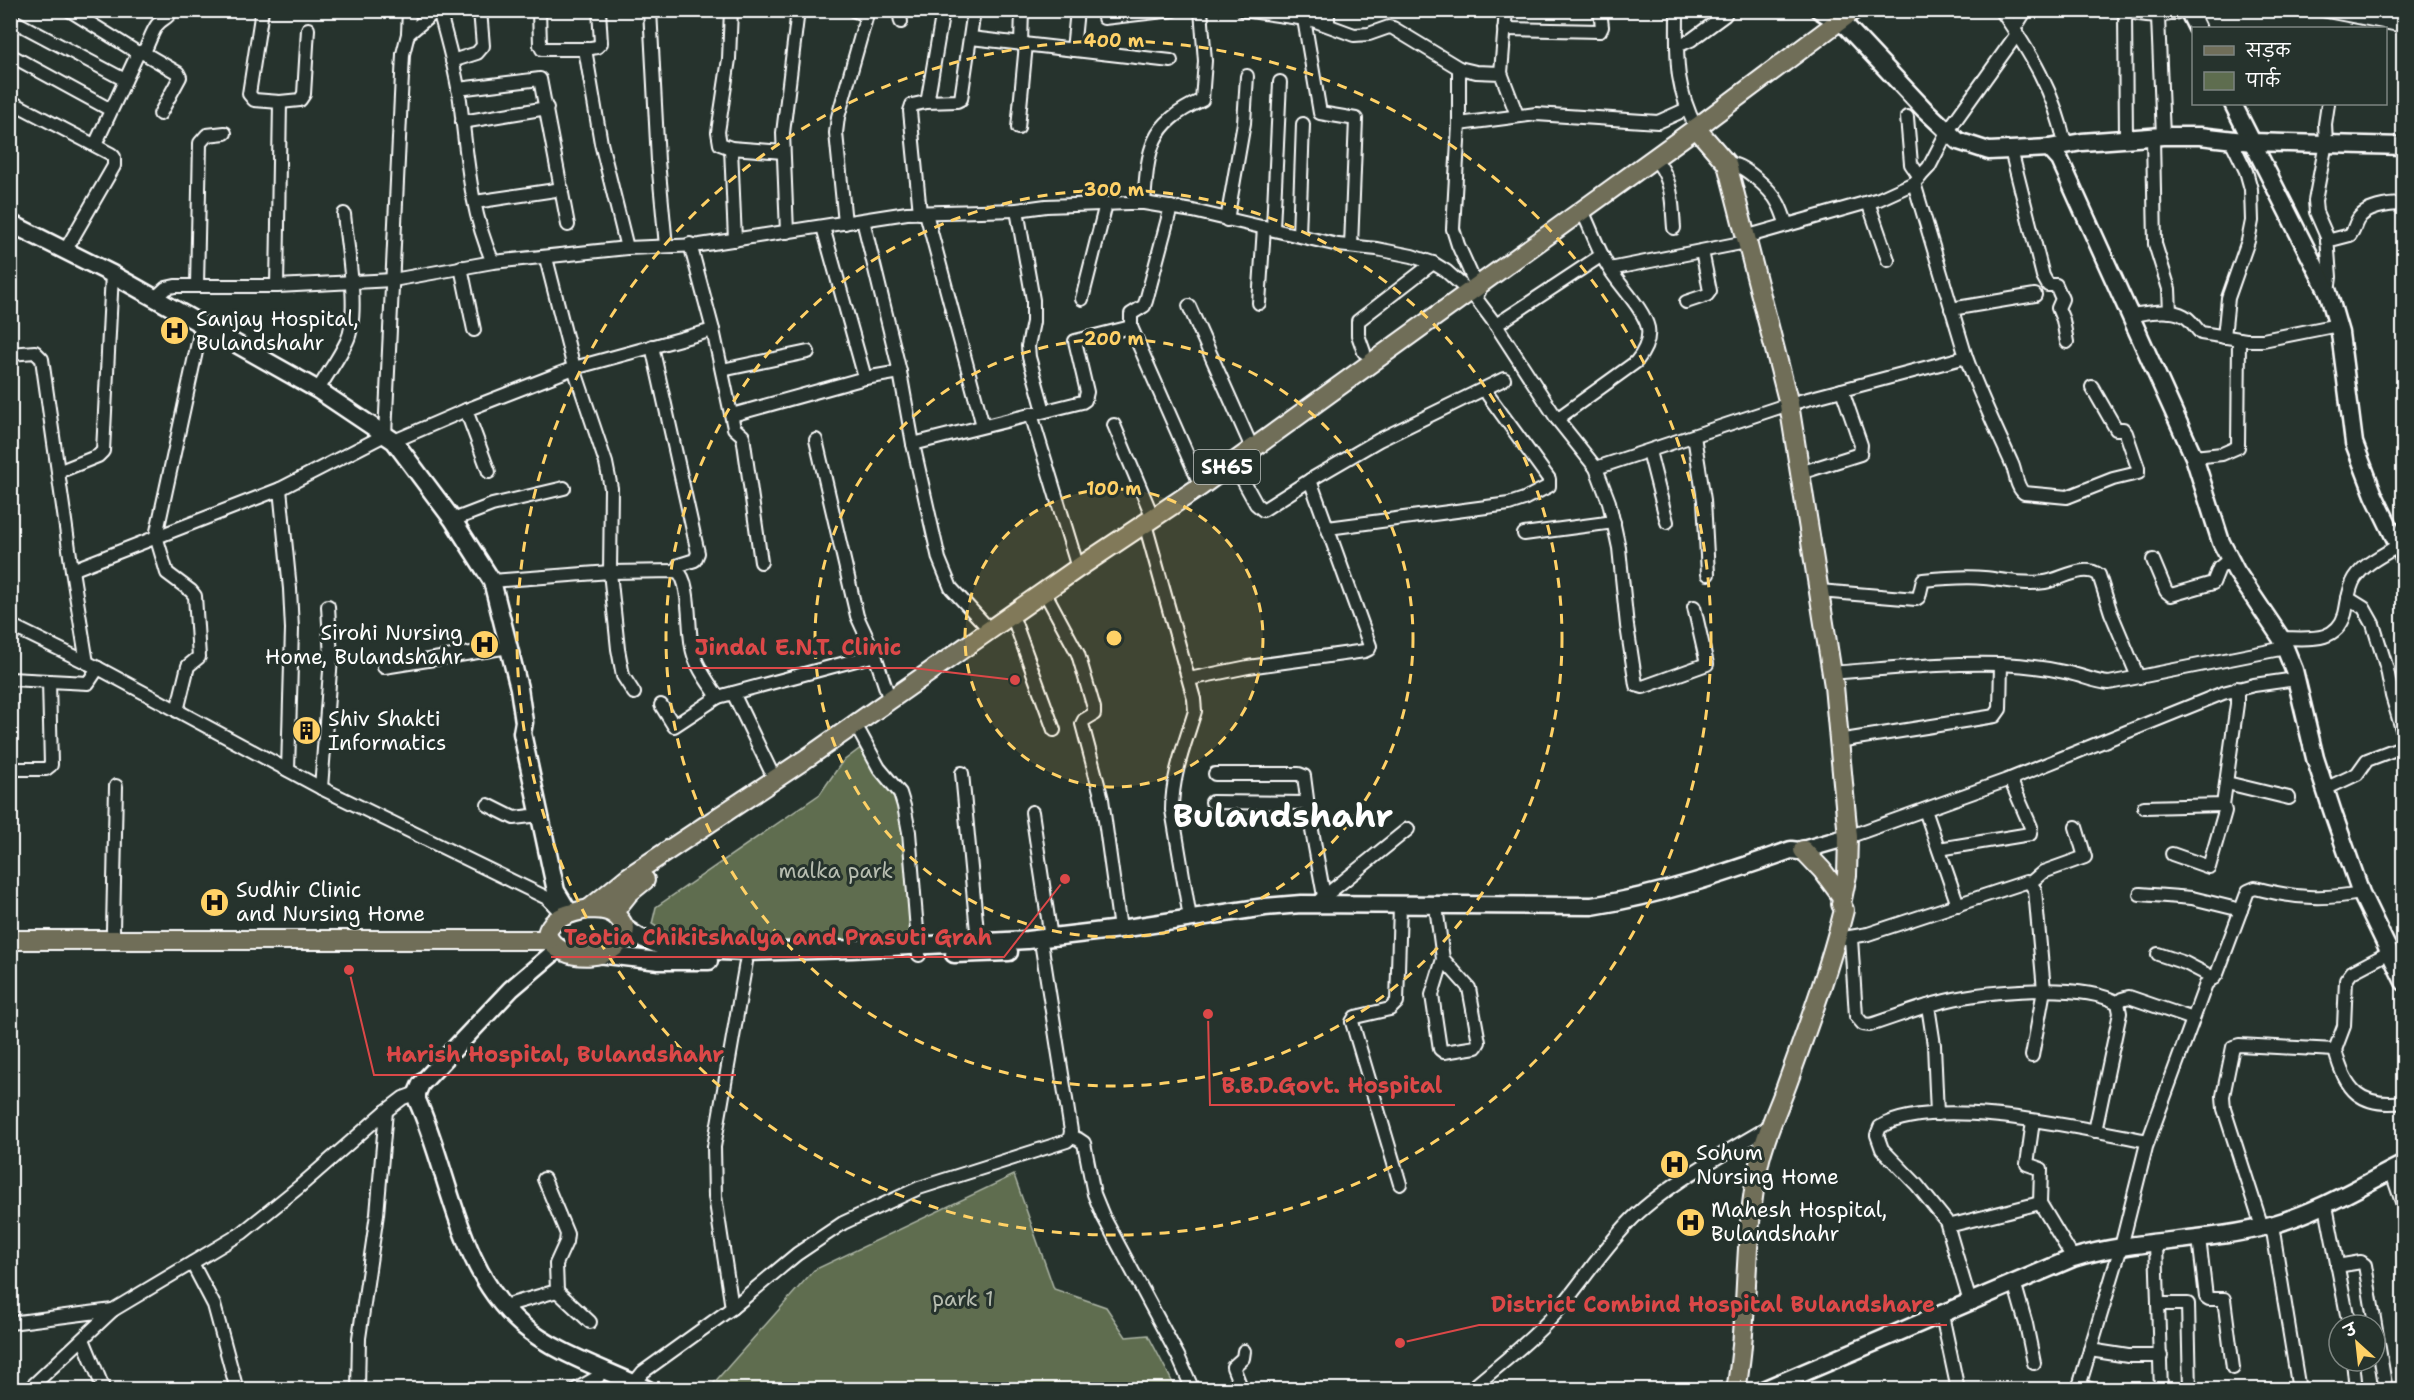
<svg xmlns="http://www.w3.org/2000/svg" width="2414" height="1400" viewBox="0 0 2414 1400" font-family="'Shantell Sans','Playpen Sans Deva',sans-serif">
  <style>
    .green { fill: #5e6d4f; stroke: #aeb6a7; stroke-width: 1.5 }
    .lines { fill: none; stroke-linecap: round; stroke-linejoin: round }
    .street-casing { stroke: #fff; stroke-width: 16 }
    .secondary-casing { stroke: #fff; stroke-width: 21 }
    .primary-casing { stroke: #fff; stroke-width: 22 }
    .street { stroke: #26332d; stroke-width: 12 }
    .secondary { stroke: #26332d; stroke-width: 16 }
    .primary { stroke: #706e59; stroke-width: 18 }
    .ring { fill: none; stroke: #ffd166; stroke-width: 3; stroke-dasharray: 10 8 }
    .labels { text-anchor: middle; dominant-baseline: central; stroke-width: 6; stroke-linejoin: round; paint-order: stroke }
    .shield { fill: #26332d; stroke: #bec2c0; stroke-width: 1.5 }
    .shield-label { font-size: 20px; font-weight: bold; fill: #fff }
    .poi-label { font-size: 21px; fill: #fff; stroke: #26332d; text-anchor: start }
    .park-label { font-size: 21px; fill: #b7bdb0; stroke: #26332d }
    .town-label { font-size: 33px; font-weight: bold; fill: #fff; stroke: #26332d }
    .centre { fill: #ffd166; stroke: #26332d; stroke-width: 3 }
    .ring-label { font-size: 18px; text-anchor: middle; font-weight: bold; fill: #ffd166; stroke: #26332d; stroke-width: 6; stroke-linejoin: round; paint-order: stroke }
    .leader { fill: none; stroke: #dc4848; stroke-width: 2 }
    .callout-dot { fill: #dc4848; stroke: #26332d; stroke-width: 2 }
    .callout-label { font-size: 22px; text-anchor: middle; font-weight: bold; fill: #dc4848; stroke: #26332d; stroke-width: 6; stroke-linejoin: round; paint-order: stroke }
  </style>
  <rect width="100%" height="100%" fill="#26332d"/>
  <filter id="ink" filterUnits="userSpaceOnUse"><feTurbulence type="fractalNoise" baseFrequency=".0167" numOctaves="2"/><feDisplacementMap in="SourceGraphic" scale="12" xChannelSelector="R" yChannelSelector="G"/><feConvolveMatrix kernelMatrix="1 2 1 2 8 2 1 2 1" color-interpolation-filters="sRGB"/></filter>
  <g filter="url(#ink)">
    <!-- green -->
    <g class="green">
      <polygon points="870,741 905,817 923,941 720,946 663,931 652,924 656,907 820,794 842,762"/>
      <polygon points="1014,1175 1054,1289 1106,1307 1126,1337 1148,1335 1176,1389 720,1390 712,1385 814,1270"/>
    </g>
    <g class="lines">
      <defs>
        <g id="street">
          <polyline points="69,10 138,53"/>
          <polyline points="262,10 249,94 254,100 280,102 300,100 304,94 308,29"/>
          <path d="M 439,10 C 447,40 456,70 460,100 C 467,154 470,212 493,262"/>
          <polyline points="539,10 540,45 542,49 585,49 601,143 627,248"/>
          <polyline points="650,10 658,161 666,246"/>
          <polyline points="731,10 729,59 718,132 720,144 731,148 783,152"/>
          <polyline points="899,10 901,22"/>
          <polyline points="1243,10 1313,20 1354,35 1369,34 1389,27 1393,28 1459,68 1476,72 1501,73 1517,115"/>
          <polyline points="1328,10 1328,24"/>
          <path d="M 1677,10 C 1677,58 1674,83 1696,128"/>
          <path d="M 2001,10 C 2031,54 2054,91 2065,144"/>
          <path d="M 2123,10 C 2144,16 2162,19 2183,10"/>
          <polyline points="2125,10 2126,139"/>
          <polyline points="2322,10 2404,26"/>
          <polyline points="2158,17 2163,136"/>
          <polyline points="1104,18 1173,10"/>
          <polyline points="10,19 125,80"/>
          <polyline points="1304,19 1320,113 1356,119 1351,246"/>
          <polyline points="1504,29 1600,31 1602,27 1600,10"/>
          <polyline points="2014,29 2026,10"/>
          <polyline points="408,34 409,10"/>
          <polyline points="971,38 1171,61"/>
          <polyline points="1021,44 1022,10"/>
          <polyline points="1677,46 1691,40 1725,15 1726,10"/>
          <polyline points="585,49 597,47 601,43 599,10"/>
          <polyline points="1073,50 1077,10"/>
          <polyline points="142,52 178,73 180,77 160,114"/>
          <polyline points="10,55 111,110"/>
          <polyline points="452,61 477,53 483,46 480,10"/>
          <polyline points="1459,68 1459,124 1453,229 1458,245 1479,292"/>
          <polyline points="1501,73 1506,10"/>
          <polyline points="458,89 540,79 568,225"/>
          <polyline points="10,101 111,154 114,157 114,166 65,251"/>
          <polyline points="926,102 957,101 961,99 974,10"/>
          <polyline points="2328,104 2325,124 2326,143 2315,201 2316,212 2327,237 2330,277 2328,292"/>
          <polyline points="1907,117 1911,164 1920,177"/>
          <polyline points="462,122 547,108"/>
          <polyline points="1459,124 1536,114 1658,122 1687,109"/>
          <polyline points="1018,128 1026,44"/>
          <polyline points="2153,137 2155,244 2169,289 2170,312"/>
          <path d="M 95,145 L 138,53 L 145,50 C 149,42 152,32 157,25 C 162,18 168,19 172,10"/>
          <polyline points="731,148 735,240"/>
          <polyline points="2011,150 2043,276 2048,285 2056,285 2062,299 2058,308 2063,320 2067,342"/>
          <path d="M 1659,164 C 1673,184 1672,205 1674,228"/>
          <path d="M 1727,164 C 1741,161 1772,191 1778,203 C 1782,210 1784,218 1787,225"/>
          <polyline points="475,202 562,189"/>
          <polyline points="1868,202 1888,260"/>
          <path d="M 1144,203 C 1148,149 1149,124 1202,100 L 1205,61 L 1201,10"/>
          <polyline points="1171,207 1146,301 1144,306 1131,314 1131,327 1201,486"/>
          <polyline points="1017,210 1033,300 1033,322 1028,346 1029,357 1044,411"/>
          <polyline points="920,213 910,111 912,105 926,102 928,98 943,10"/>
          <polyline points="926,213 983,426"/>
          <polyline points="863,220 900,372 913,444 939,559 951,588 990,630"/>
          <polyline points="1227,220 1244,123 1247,76"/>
          <polyline points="845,223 836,133 838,117 866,18 863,14 853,10"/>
          <polyline points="823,227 865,378"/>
          <polyline points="1273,228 1280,82"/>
          <polyline points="787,232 783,133 798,10"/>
          <polyline points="1299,235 1303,124"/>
          <polyline points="1745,237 1879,199 1914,183 1929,167 1947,132 2017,34"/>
          <path d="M 2327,241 L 2350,235 C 2354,230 2354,227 2357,221 C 2364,207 2389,204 2404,204"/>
          <polyline points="690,244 713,330 734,428 743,436 761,562"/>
          <polyline points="546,258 574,368 606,463 611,488 610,572 618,649 623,676 634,693"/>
          <polyline points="461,267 474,330"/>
          <polyline points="1610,269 1746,242"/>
          <polyline points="197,285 200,143 207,135 225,133"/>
          <polyline points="277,286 280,102"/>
          <polyline points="154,299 166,288 175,286 277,286 393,280 493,262 627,248 700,245 907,213 1017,210 1046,206 1129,203 1144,203 1193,211 1338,245 1377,249 1412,256 1433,263 1446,271 1475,297 1496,325 1557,419 1596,468 1609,502 1619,548 1627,626 1636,685 1643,687 1707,664 1694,607"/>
          <polyline points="1082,299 1106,204"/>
          <polyline points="1686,302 1707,295 1710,291 1702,251"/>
          <polyline points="1259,303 1264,227"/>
          <polyline points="1189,306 1252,448"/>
          <polyline points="1951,309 2035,295"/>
          <path d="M 2131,315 C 2147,313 2170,308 2184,316 C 2192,320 2195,328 2201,333 L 2246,340 L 2263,340 L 2338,325"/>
          <polyline points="1496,325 1602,255"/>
          <polyline points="2224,337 2228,298 2248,241 2252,221 2251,189 2246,171 2230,138"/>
          <polyline points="652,346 698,553 695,560 679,565 677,571"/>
          <polyline points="1364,352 1358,335 1358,321 1433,263"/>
          <polyline points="10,354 35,352 42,359 72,570"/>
          <path d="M 1966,357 C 1979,394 1996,428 2012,464 C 2016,473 2016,487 2024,493 L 2067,497 L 2113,479 L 2138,473 L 2138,468 L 2126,433 L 2123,429 L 2116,429 L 2092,387"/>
          <polyline points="722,370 808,352"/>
          <path d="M 318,390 C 327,374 339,358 347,341 C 360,314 347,246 344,214"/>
          <polyline points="466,410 489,472"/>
          <polyline points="1031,414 1078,568"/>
          <polyline points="732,415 865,378 900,372"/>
          <path d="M 1557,419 L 1636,362 C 1644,352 1650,341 1648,328 C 1644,309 1619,285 1609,268 C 1599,252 1593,234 1585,217"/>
          <polyline points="1114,425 1153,518"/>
          <polyline points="1694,436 1704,500 1708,574"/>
          <polyline points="816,440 857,616 875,655 890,701"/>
          <polyline points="394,441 466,410 574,368 713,330"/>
          <polyline points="913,444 1082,402 1085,400 1087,392 1075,341 1131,327"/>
          <polyline points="1649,451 1667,522"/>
          <polyline points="2194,457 2222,454 2238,447 2239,339"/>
          <polyline points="1596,468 1789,404 1966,357 1914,183"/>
          <polyline points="58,472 98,456 103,451 112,274"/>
          <polyline points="1800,473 1860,454 1861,445 1842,390"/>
          <polyline points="1310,480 1379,440 1504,379"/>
          <polyline points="280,489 290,589 292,629 288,770"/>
          <polyline points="453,520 492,505 564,488"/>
          <polyline points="1328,528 1509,504 1524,499 1549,486 1549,479 1488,395"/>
          <path d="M 1147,531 L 1194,699 L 1195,711 C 1185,744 1172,775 1172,810 L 1190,918"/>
          <polyline points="1524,534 1614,522"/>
          <polyline points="2153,560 2166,591 2171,595 2213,583 2219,568 2230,559"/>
          <path d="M 492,581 L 610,572 L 677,571 C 692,581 687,633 693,652 C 697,668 709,683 718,697 L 875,655"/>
          <path d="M 1819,591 L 1916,599 L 1919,597 L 1923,580 C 1943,578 1964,576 1984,578 C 2005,580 2024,585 2045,582 C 2061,580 2084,563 2099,575 L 2111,613 L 2138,677"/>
          <polyline points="2348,598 2364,608 2373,624 2387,669 2392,696 2404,736"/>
          <polyline points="1049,600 1078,654 1094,708 1094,714 1084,720 1082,724 1102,799 1120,929"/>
          <polyline points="1015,623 1054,730"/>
          <polyline points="10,625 98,668 321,788 547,898 564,916"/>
          <path d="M 2281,638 C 2307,638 2336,644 2345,614 C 2348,602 2348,589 2355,578 C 2367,560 2388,554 2404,541"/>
          <polyline points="87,663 72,570 280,489 385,435 403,54 408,34 437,10"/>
          <polyline points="384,667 509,647"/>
          <path d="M 1831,673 C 1888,669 1945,662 2001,664 C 2024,665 2047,668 2069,673 C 2083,676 2095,682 2109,683 L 2285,648"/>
          <polyline points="10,679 88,683 98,668"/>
          <polyline points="1189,679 1248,667 1365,651 1369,649 1370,646 1310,480 1263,510 1256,504 1233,462"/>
          <polyline points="733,693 775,780"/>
          <polyline points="661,705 674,726 718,697"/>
          <polyline points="177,711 188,666 199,657 195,596 191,591 167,573 156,536 202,324"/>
          <polyline points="860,733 879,768 900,793 904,806 909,832 919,955"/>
          <polyline points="1838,741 1995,716 2000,709 2001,664"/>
          <polyline points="10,769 46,769 51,765 49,681"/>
          <polyline points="962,773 978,942"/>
          <polyline points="1215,774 1299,774 1304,776 1309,814 1324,896"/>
          <polyline points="2227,783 2289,798"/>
          <polyline points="321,788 331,658 328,606"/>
          <polyline points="2325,789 2357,774 2367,760 2404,746"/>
          <polyline points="1212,802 1307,803"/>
          <polyline points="488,805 514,818 540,815"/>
          <polyline points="2144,807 2223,805 2237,704 2237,688"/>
          <polyline points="1925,810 1958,905"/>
          <polyline points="1032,812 1051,938"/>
          <polyline points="1848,837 2010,779 2223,693 2254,685 2296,679"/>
          <polyline points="1939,849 2030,834 2031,827 2010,779"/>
          <polyline points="2172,854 2209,867 2225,811 2223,805"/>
          <polyline points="2030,883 2043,872 2085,857 2076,827"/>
          <polyline points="2140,894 2192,898 2241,910"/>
          <polyline points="1320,900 1408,829"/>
          <polyline points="1437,914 1443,959 1432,995 1440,1049 1444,1052 1476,1047 1479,1042 1469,988 1443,959"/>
          <polyline points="113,930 116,786"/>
          <polyline points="1844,938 1868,934 2026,882 2030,883 2035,890 2044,990 2032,1056"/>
          <path d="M 1851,938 L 1856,1016 L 1863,1024 L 1870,1025 C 1895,1017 1920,1007 1945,1001 C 1986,991 2082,982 2118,1003 L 2120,1013 L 2095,1131"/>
          <polyline points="2158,954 2185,963 2214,978"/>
          <polyline points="2118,1003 2122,999 2129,997 2193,1019"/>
          <polyline points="1928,1006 1934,1045 1937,1114"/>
          <polyline points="2335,1050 2344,1026 2346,980 2352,972 2388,953"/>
          <polyline points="2033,1121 2027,1164 2041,1169 2040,1203 2073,1258"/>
          <polyline points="1070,1137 1078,1139 1084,1143 1094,1194 1103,1216 1178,1356 1193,1390"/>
          <polyline points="2391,1170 2404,1208"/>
          <polyline points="1400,1184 1352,1022 1355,1017 1390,1009 1397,1002 1400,906"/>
          <polyline points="2326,1206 2349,1325"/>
          <polyline points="2272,1225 2299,1390"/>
          <polyline points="1948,1226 2040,1203"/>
          <path d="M 2262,1227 L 2224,1109 L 2223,1096 L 2233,1047 L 2239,1045 L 2335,1050 C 2345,1090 2360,1108 2404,1102"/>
          <polyline points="2199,1238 2206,1297 2209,1299 2224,1299 2233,1368"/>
          <polyline points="2156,1244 2161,1390"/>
          <polyline points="192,1263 214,1305 237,1390"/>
          <polyline points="2337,1266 2361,1262 2365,1265 2386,1390"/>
          <polyline points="2014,1282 2026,1324 2034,1363"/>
          <polyline points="557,1291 590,1322"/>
          <path d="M 1970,1302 L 1946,1221 L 1917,1185 L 1882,1149 L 1877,1135 L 1880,1127 C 1935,1094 2085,1129 2148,1141"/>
          <polyline points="2158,1304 2188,1304 2190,1390"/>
          <polyline points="504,1306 557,1291 556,1264 566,1242 567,1234 544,1179"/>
          <polyline points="732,1308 715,1196 714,1147 746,962"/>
          <polyline points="1942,1315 1958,1390"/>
          <polyline points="10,1323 113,1310"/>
          <polyline points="83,1339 104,1390"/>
          <polyline points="2090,1350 2128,1356 2161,1356"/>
          <polyline points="2353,1361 2356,1390"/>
          <polyline points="2079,1385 2093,1390"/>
          <polyline points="630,1388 643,1372 732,1308 797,1254 843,1223 919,1188 1067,1141 1070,1137 1071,1131 1042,948"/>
          <polyline points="28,1390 113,1310 242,1233 299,1187 386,1111 403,1098 417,1093"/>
          <polyline points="358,1390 359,1338 377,1214 386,1111"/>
          <polyline points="575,1390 598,1377"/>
          <polyline points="1242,1390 1233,1367 1243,1358 1244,1351"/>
          <path d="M 1470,1390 C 1499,1365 1530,1342 1555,1314 C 1582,1283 1604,1247 1633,1218 C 1667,1185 1728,1151 1769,1127"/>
          <path d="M 2078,1390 L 2121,1247 L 2146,1147 L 2206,984 L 2217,974 L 2248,891 L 2255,888 C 2293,898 2323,900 2361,893"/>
          <polyline points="2396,1390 2404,1388"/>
        </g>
        <g id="secondary">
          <polyline points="1819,10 1847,27 1924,109 1958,141 1989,151 2049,148 2060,160 2194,457 2221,542 2236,571 2281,638 2294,670 2315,758 2333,813 2361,893 2404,982"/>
          <polyline points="2188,10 2197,28"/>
          <polyline points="2233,104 2328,292 2340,333 2354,443 2374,495 2404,557"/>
          <polyline points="2049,148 2082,142 2163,136 2200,136 2252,142 2404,146"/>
          <polyline points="10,223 112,274 318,390 394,441 453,520 492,581 519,688 524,722 522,733 556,891 570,914"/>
          <path d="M 625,928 L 639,937 L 661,946 L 692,950 L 746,952 L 852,949 L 1027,940 L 1120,929 L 1265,907 L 1301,904 L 1592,906 C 1661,895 1726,873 1791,850 L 1799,851 L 1848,837"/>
          <path d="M 558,949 L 511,989 L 421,1084 L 417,1093 L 417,1100 C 451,1175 457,1269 522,1325 C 556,1354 608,1370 648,1390"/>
          <polyline points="598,954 659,961 709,961"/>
          <polyline points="954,954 1009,952"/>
          <path d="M 1763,1390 L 2073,1258 C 2137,1238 2207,1243 2271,1225 C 2319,1212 2360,1186 2404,1164"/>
        </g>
        <g id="primary">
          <path d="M 1696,128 L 1727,164 L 1789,404 L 1834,686 L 1848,837 L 1847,875 L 1841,904 L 1844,910 C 1829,970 1807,1029 1786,1087 C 1777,1111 1766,1134 1760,1159 C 1742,1235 1750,1313 1736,1390"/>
          <polyline points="1803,850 1822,870 1842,897"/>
          <polyline points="589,909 628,877 804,760 1078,568 1201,486 1696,128 1854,10"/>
          <path d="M 589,909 C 606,909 617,911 625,928 C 623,963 557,965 547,934 C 551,917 573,912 589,909 Z"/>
          <polyline points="614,912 629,893 645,880"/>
          <polyline points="10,940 549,940"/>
        </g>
      </defs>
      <!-- street casing -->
      <use href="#street" class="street-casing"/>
      <!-- secondary casing -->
      <use href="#secondary" class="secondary-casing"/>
      <!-- primary casing -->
      <use href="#primary" class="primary-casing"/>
      <!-- street -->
      <use href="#street" class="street"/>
      <!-- secondary -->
      <use href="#secondary" class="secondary"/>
      <!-- primary -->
      <use href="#primary" class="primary"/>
    </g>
  </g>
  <!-- distance rings -->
  <circle cx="1114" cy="638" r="149" fill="#ffd166" fill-opacity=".12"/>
  <g class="ring">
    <circle cx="1114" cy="638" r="149"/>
    <circle cx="1114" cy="638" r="299"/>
    <circle cx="1114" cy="638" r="448"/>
    <circle cx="1114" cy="638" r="597"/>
  </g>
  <!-- icons -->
  <defs>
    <symbol id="hospital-disc" viewBox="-11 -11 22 22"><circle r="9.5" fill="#ffd166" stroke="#26332d"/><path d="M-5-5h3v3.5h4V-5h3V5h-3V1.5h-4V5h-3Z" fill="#111"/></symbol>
    <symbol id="building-disc" viewBox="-11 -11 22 22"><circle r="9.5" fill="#ffd166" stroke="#26332d"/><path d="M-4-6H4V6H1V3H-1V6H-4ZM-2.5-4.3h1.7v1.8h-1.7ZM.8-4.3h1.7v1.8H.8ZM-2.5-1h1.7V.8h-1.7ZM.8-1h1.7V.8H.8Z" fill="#111"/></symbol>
  </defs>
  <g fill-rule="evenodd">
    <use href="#hospital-disc" x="158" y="314" width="33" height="33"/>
    <use href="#hospital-disc" x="468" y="628" width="33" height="33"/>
    <use href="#building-disc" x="290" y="714" width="33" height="33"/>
    <use href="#hospital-disc" x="198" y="886" width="33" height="33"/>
    <use href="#hospital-disc" x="1658" y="1148" width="33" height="33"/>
    <use href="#hospital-disc" x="1674" y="1206" width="33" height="33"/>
  </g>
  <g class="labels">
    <!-- shield labels -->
    <rect class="shield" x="1194" y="450" width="66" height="34" rx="4.5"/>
    <g class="shield-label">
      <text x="1227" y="467">SH65</text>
    </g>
    <!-- poi labels -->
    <g class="poi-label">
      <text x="196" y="319">Sanjay Hospital,<tspan x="196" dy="24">Bulandshahr</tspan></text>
      <text x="463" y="633" text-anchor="end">Sirohi Nursing<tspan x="463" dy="24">Home, Bulandshahr</tspan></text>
      <text x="328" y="719">Shiv Shakti<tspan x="328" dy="24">Informatics</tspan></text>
      <text x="236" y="890">Sudhir Clinic<tspan x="236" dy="24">and Nursing Home</tspan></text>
      <text x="1696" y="1153">Sohum<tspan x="1696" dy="24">Nursing Home</tspan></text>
      <text x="1711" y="1210">Mahesh Hospital,<tspan x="1711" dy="24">Bulandshahr</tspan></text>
    </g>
    <!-- park labels -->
    <g class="park-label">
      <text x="836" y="871">malka park</text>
      <text x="963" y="1299">park 1</text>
    </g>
    <!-- town labels -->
    <g class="town-label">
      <text x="1283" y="815">Bulandshahr</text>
    </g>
  </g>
  <circle cx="1114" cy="638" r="9" class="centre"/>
  <g class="ring-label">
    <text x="1114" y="47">400 m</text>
    <text x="1114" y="196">300 m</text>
    <text x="1114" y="345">200 m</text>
    <text x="1114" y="495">100 m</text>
  </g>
  <!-- callouts -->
  <path class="leader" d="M1015 680L913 668H682M1065 879L1004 957H551M349 970L374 1075H736M1208 1014L1210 1105H1455M1400 1343L1479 1325H1947"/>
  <g class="callout-dot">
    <circle cx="1015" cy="680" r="6"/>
    <circle cx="1065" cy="879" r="6"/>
    <circle cx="349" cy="970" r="6"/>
    <circle cx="1208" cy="1014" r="6"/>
    <circle cx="1400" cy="1343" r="6"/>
  </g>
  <g class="callout-label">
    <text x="798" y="655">Jindal E.N.T. Clinic</text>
    <text x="778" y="945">Teotia Chikitshalya and Prasuti Grah</text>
    <text x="555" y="1062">Harish Hospital, Bulandshahr</text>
    <text x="1332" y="1093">B.B.D.Govt. Hospital</text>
    <text x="1713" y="1312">District Combind Hospital Bulandshare</text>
  </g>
  <!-- margin -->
  <rect width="2414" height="1400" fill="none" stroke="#26332d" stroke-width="36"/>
  <rect x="18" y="18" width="2378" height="1364" fill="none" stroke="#fff" stroke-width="2" filter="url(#ink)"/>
  <!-- legend -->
  <rect x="2192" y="27" width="195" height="78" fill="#26332d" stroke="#7d8581" stroke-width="1.5"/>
  <rect x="2204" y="46" width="30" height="9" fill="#706e59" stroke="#7d8581" stroke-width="1.5"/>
  <text x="2246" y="57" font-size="18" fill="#ffffff">सड़क</text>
  <rect x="2204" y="72" width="30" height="18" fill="#5e6d4f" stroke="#7d8581" stroke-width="1.5"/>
  <text x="2246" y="87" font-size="18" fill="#ffffff">पार्क</text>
  <!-- north arrow -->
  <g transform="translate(2357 1343) rotate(333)"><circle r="28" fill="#26332d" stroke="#7d8581" stroke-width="1.5"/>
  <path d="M0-4.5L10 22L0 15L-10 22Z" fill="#ffd166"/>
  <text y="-9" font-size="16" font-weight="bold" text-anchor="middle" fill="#ffffff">उ</text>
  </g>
</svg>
